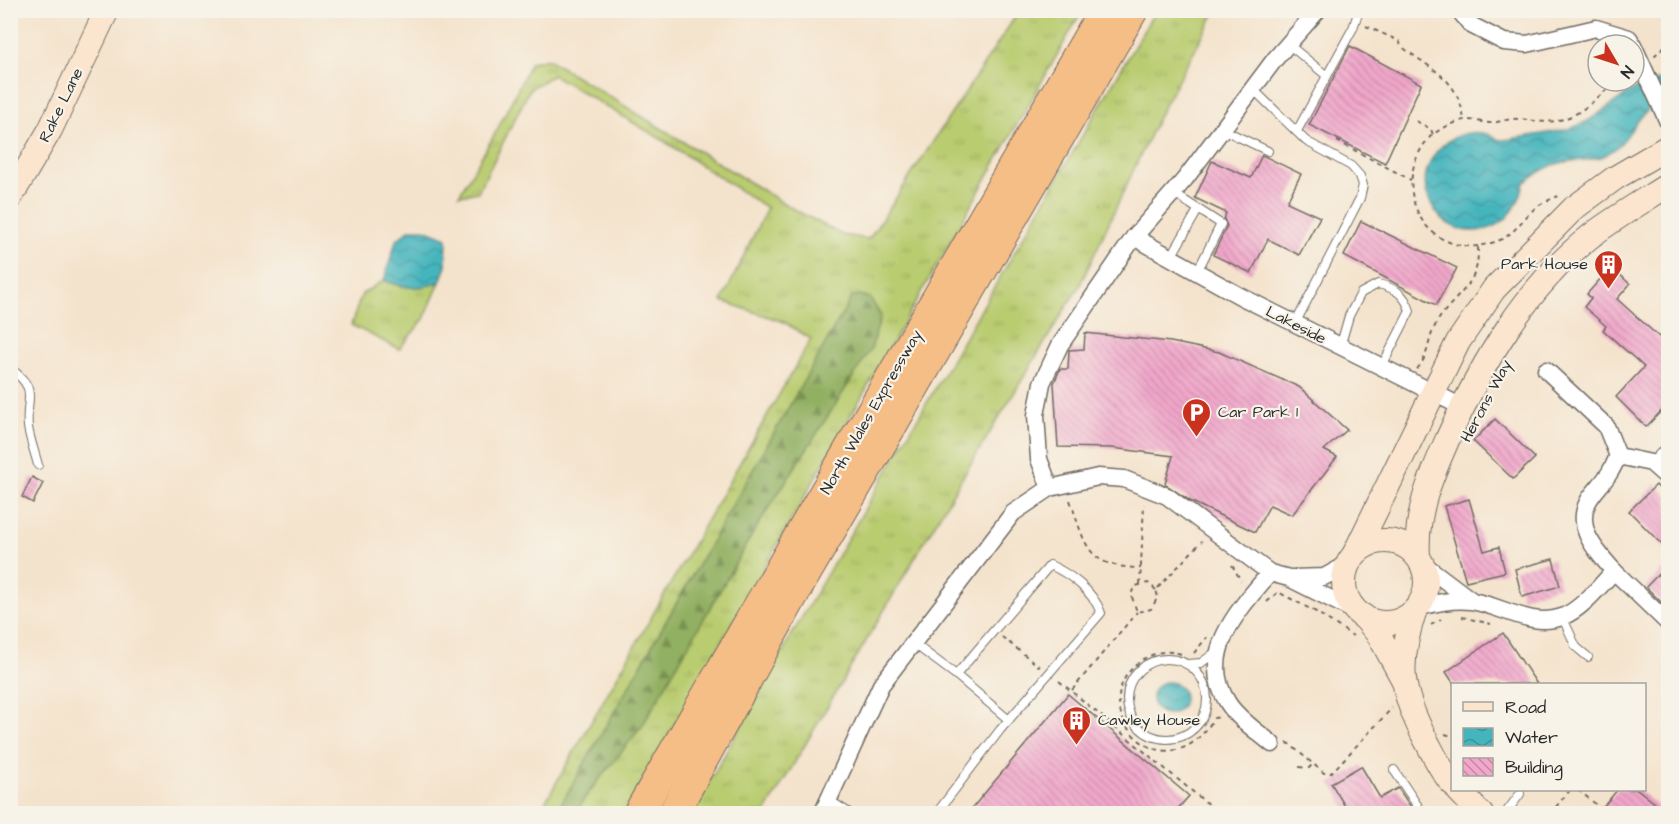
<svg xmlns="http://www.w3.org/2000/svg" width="1679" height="824" viewBox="0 0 1679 824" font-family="'Architects Daughter',sans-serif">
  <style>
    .grass { fill: url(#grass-tufts); stroke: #727c4d; stroke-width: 1.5 }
    .forest { fill: url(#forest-firs); stroke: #5e6e46; stroke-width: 1.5 }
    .water { fill: url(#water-waves); stroke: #387074; stroke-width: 1.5 }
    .building { fill: url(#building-back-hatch) }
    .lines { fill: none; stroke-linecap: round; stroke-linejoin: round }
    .lane-casing { stroke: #716b63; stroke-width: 10 }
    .street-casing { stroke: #716b63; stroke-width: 19 }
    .secondary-casing { stroke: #716b63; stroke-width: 26 }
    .highway-casing { stroke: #716b63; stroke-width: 32 }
    .path { stroke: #716b63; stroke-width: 2; stroke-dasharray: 4.5 4.5; stroke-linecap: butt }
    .lane { stroke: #fff; stroke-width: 8 }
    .street { stroke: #fff; stroke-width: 16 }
    .secondary { stroke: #fbe5cf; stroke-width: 24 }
    .highway { stroke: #f6be87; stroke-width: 30 }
    .labels { text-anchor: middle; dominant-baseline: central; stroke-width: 4.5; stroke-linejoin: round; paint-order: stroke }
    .street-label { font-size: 16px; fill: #2b2b2b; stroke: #f7f3e8 }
    .poi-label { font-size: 16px; fill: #2b2b2b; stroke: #f7f3e8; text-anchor: start }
  </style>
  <defs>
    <pattern id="grass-tufts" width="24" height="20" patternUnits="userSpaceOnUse" patternTransform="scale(1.5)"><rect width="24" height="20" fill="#b9cc6f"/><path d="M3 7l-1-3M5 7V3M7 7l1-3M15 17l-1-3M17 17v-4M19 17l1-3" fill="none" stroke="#9faf60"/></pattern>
    <pattern id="forest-firs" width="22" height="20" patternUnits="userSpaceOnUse" patternTransform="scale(1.5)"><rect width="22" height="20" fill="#92b062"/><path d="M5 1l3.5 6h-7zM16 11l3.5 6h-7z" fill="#778f51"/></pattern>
    <pattern id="water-waves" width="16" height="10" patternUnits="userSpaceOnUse" patternTransform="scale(1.5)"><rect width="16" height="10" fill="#45b5bd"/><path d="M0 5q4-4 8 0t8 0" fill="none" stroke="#3a939a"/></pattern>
    <pattern id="building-back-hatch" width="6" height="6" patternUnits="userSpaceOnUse" patternTransform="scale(1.5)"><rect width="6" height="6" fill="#f2a7cb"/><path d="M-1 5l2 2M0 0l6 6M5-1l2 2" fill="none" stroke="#c488a5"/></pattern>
  </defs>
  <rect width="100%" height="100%" fill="#f7f3e8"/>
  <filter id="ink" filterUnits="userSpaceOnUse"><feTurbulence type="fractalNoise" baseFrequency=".0167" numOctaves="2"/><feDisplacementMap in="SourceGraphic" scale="12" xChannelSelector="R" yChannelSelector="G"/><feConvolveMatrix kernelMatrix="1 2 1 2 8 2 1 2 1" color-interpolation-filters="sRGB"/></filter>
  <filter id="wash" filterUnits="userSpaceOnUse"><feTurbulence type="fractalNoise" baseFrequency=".008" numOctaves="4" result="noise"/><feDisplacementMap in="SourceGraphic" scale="24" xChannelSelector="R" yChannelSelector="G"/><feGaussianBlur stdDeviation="1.35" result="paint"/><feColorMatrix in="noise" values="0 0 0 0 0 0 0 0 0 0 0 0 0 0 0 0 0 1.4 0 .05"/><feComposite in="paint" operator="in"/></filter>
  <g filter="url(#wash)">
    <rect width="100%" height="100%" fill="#f4e3cc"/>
    <!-- grass -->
    <g class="grass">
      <polygon points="1019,11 1082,11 624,813 539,813 811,339 784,322 722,301 767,208 661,139 553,75 530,89 478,192 459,195 496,132 531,62 548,59 790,207 842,235 869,239"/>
      <polygon points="1155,11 1216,11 1161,111 1080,285 956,488 765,813 692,813 784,648"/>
      <path d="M 384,280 C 405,289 419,289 440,282 L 424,319 L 399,349 L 351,325 L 362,294 Z"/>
    </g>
    <!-- forest -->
    <polygon class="forest" points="860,295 870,298 881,316 871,349 756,528 642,726 586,796 576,813 556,813 852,297"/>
    <!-- water -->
    <g class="water">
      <path d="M 1668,79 L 1668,100 C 1634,109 1634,139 1607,154 C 1593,162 1575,159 1560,163 C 1547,166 1535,175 1524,183 C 1518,211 1502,231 1472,231 C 1459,231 1445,224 1437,213 C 1428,201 1422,185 1427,170 C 1435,145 1460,127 1487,134 C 1493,136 1498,141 1504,140 C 1526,136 1550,134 1571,128 C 1600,119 1619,94 1646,84 C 1653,81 1661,80 1668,79 Z"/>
      <path d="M 410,229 L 425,229 L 447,238 L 446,266 L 440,282 C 419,289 405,289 384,280 L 396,241 Z"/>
      <circle cx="1168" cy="698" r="16"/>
    </g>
    <g id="blocks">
      <!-- building -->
      <g class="building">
        <polygon points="1350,46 1421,84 1385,163 1309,125"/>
        <polygon points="1262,155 1301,174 1287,202 1320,217 1299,255 1268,239 1251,273 1213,255 1227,226 1224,219 1226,213 1195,198 1212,161 1251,178"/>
        <polygon points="1361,221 1457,268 1436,305 1344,256"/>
        <polygon points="1611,267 1630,284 1617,299 1668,345 1668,404 1646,427 1616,397 1644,367 1603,330 1606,326 1584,307 1591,298 1587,294"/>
        <polygon points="1085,333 1171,342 1219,352 1299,387 1347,430 1324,450 1337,457 1292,515 1270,505 1255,532 1192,502 1165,484 1173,456 1112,448 1058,447 1054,383 1060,369 1068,369 1069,350 1084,349"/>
        <polygon points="1495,419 1535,458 1513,479 1473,441"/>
        <polygon points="32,477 43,483 33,503 22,497"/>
        <polygon points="1656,485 1668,498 1668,551 1629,511"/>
        <polygon points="1469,499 1484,551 1499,547 1505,572 1466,581 1444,506"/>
        <polygon points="1553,559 1560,586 1522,597 1515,569"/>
        <polygon points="1668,564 1668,597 1662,603 1646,587"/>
        <polygon points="1503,633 1537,684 1454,684 1446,672"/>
        <polygon points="1068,694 1189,796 1174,813 968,813"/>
        <polygon points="1361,766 1380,798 1398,788 1415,813 1349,813 1331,783"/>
        <polygon points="1618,789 1637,789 1667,813 1598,813"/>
      </g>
    </g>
  </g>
  <g filter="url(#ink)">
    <use href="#blocks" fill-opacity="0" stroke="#716b63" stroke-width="1.5"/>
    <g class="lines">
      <defs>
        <g id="lane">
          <polyline points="1288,44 1327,76"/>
          <polyline points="1253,89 1306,141 1351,166 1360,176 1363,185 1360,198 1295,324"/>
          <polyline points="1222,129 1268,151"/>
          <polyline points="1297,131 1353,28 1359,10"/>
          <polyline points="1173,193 1221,224 1197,272"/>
          <polyline points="1171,257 1198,210"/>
          <path d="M 1340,347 L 1349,316 L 1361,293 L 1378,284 C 1395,288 1405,294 1410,311 L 1381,368"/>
          <path d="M 10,368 C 40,391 25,396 28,427 C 30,440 35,453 38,465"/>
          <polyline points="1651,463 1668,445"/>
          <polyline points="1562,616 1576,647 1588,657"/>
          <path d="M 913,643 L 956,675 L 1050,565 C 1070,574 1093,591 1101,613 L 1000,730 L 936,814"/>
          <circle cx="1167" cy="699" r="40"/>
          <polyline points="1187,664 1201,663 1216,652"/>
          <polyline points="956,675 1009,720"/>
          <polyline points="1394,770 1423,814"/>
          <polyline points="829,800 851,814"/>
          <polyline points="1505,814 1520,794"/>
        </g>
        <g id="street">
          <polyline points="1459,10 1471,25 1504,42 1527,44 1596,28 1629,38 1633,45"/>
          <polyline points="1634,47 1668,122"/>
          <polyline points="1134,237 1240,296 1462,407"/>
          <polyline points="1546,370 1606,426 1618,456"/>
          <polyline points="1618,456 1651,463 1668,478"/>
          <polyline points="1050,488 1039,459 1036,415 1042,383 1060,345 1134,237 1185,179 1275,59 1318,10"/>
          <polyline points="1422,563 1471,600"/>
          <polyline points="1614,571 1668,623"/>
          <path d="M 1270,573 C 1240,608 1196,654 1228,703 C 1238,719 1258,732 1272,744"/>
          <polyline points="1293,578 1324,577 1348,564"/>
          <path d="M 1416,608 C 1435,603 1452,599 1471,601 C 1501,605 1531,628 1562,617 C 1582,609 1600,586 1614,571 C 1595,550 1570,523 1593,494 C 1605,479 1610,475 1618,456"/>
          <polyline points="822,814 881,685 1013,513 1050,488 1098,477 1124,479 1167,496 1270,573 1289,578 1357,612"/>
        </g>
        <g id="secondary">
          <polyline points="10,198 50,130 107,10"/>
          <circle cx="1385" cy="582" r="41"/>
          <polyline points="1355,553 1458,342 1494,289 1574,208 1615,178 1668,147"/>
          <path d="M 1418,556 C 1415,512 1431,477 1448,438 C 1482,363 1526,287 1592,235 C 1616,217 1643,201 1668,185"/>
          <path d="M 1414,612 C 1397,665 1400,691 1426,740 C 1434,755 1441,771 1452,783"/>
          <polyline points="1363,616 1379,635 1403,679"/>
          <polyline points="1458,790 1481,814"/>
        </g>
        <g id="highway">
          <polyline points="638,814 1104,10"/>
          <polyline points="673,814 791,599 1133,10"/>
        </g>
      </defs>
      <!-- lane casing -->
      <use href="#lane" class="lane-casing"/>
      <!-- street casing -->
      <use href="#street" class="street-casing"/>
      <!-- secondary casing -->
      <use href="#secondary" class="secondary-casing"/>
      <!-- highway casing -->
      <use href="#highway" class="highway-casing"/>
      <!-- path -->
      <g class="path">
        <path d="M 1366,26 L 1399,41 L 1402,47 C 1433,71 1458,77 1464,120"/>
        <polyline points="1654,56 1668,43"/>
        <polyline points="1416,121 1431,129 1433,135"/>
        <polyline points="1337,141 1411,180"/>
        <path d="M 1478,246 C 1417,251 1390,179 1431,136 C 1437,130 1455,122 1464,120 C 1473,119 1483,123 1491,123 C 1501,122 1509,118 1519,119 C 1531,120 1543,123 1555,121 C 1580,117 1598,97 1616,81"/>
        <path d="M 1417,369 C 1429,356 1427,342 1435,326 C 1444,307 1462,296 1472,278 C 1478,268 1478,257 1478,246 C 1514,239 1510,232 1533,210 C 1540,203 1550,200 1558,196"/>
        <path d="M 1070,500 C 1086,545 1085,567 1141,568"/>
        <polyline points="1232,565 1241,581"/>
        <polyline points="1140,585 1144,504"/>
        <polyline points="1156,590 1148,583 1135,586 1131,594 1137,612 1151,609 1158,597 1156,590 1202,541"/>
        <polyline points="1267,602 1278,592 1316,612 1353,636"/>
        <polyline points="1462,617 1491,624"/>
        <polyline points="1431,625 1441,619"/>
        <polyline points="1002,637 1040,667"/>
        <polyline points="1194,653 1207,637"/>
        <path d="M 1181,654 C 1165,649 1151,653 1138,663 C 1080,710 1168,799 1214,718 L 1220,717"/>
        <polyline points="1059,681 1204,801 1217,809"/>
        <polyline points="1072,690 1137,612"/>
        <polyline points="1445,734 1452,736"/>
        <polyline points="1287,742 1324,773 1331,773 1392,708"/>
        <polyline points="1299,767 1309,768 1313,764"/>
        <polyline points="1578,790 1602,809"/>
        <polyline points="1550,814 1570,790"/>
      </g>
      <!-- lane -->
      <use href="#lane" class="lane"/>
      <!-- street -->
      <use href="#street" class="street"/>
      <!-- secondary -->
      <use href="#secondary" class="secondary"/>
      <!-- highway -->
      <use href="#highway" class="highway"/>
    </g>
  </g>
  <!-- icons -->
  <defs>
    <symbol id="building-pin" viewBox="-11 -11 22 30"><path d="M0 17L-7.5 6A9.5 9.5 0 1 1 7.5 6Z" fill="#c8321e" stroke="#f7f3e8"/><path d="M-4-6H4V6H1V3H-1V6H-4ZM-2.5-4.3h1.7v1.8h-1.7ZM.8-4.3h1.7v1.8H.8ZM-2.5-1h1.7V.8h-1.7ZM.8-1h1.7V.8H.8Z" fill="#fff"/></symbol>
    <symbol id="parking-pin" viewBox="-11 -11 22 30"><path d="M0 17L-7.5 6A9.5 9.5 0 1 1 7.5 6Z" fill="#c8321e" stroke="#f7f3e8"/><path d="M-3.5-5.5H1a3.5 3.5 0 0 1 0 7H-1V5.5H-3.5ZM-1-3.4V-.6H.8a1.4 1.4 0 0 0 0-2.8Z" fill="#fff"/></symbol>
  </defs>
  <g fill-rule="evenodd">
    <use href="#building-pin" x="1592" y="248" width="33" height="45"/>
    <use href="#parking-pin" x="1180" y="396" width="33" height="45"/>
    <use href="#building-pin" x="1060" y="704" width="33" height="45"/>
  </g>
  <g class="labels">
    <!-- street labels -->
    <g class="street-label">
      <text transform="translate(61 105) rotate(-64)">Rake Lane</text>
      <text transform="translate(1296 325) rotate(27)">Lakeside</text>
      <text transform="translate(1486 401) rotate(-62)">Herons Way</text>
      <text transform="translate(871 412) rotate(-60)">North Wales Expressway</text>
    </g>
    <!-- poi labels -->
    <g class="poi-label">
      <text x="1588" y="264" text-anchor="end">Park House</text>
      <text x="1218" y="412">Car Park 1</text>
      <text x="1098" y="720">Cawley House</text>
    </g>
  </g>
  <!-- margin -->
  <rect width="1679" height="824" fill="none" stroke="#f7f3e8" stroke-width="36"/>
  <!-- legend -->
  <rect x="1451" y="683" width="195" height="108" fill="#f7f3e8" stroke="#a5a39c" stroke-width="1.5"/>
  <rect x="1463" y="702" width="30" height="9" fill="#fbe5cf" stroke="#a5a39c" stroke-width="1.5"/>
  <text x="1505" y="713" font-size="18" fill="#2b2b2b">Road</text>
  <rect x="1463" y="728" width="30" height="18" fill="url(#water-waves)" stroke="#a5a39c" stroke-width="1.5"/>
  <text x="1505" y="743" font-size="18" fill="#2b2b2b">Water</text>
  <rect x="1463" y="758" width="30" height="18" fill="url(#building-back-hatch)" stroke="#a5a39c" stroke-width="1.5"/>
  <text x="1505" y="773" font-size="18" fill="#2b2b2b">Building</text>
  <!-- north arrow -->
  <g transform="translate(1616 63) rotate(129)"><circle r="28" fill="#f7f3e8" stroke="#a5a39c" stroke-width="1.5"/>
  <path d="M0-4.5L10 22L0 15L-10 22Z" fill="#c8321e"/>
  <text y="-9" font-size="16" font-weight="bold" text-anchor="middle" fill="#2b2b2b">N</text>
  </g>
</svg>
